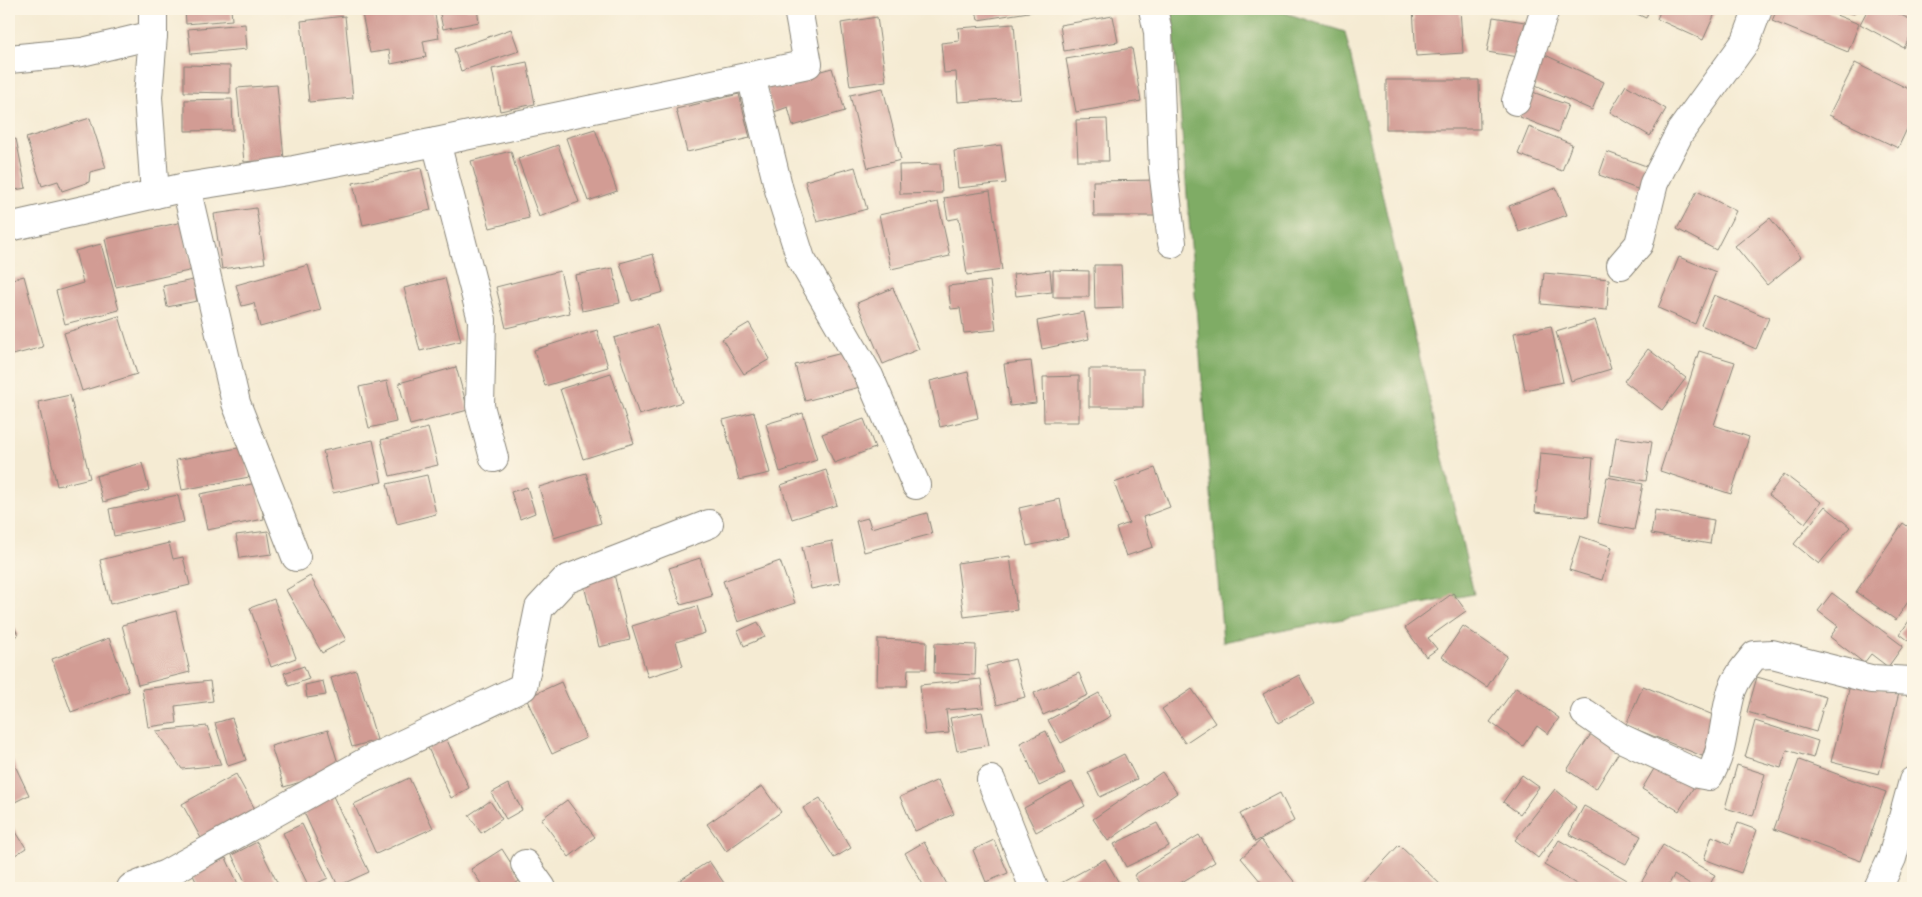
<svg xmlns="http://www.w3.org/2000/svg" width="1922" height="897" viewBox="0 0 1922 897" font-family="'Shantell Sans',sans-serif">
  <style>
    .forest { fill: #7fac65; stroke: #4e6440 }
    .building { fill: #d29c94 }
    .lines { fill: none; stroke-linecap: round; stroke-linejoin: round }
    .minor-casing { stroke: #888478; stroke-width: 30 }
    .minor { stroke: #fff; stroke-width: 28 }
  </style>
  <rect width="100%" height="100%" fill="#fcf5e5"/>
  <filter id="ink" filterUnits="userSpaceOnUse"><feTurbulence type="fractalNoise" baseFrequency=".02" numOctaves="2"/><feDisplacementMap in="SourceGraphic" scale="10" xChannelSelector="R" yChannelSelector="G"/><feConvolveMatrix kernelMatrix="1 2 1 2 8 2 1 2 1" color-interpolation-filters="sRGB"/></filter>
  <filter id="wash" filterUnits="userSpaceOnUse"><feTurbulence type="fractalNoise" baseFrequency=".0096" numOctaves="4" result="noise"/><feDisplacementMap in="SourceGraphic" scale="20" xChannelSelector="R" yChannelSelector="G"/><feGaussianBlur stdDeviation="1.12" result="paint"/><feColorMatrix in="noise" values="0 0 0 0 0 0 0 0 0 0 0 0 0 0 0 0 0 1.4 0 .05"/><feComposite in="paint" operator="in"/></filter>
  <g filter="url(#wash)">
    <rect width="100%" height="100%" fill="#f5ebd3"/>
    <!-- forest -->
    <polygon class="forest" points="1172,9 1273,9 1345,32 1474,594 1223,642"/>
    <g id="blocks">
      <!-- building -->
      <g class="building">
        <polygon points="185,9 231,9 232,20 186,24"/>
        <polygon points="361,9 434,9 439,38 423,41 426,57 391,64 389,50 370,53"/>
        <polygon points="439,9 477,9 479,22 443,29"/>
        <polygon points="976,9 1035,9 1035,11 978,20"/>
        <polygon points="1413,9 1460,9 1463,53 1416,56"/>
        <polygon points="1626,9 1649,9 1646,18"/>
        <polygon points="1661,9 1717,9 1703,40 1657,19"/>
        <polygon points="1777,9 1821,9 1859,24 1848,52 1772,21"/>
        <polygon points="1836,9 1856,9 1854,14"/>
        <polygon points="1868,9 1889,9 1913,21 1913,31 1904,48 1860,24"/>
        <polygon points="1900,9 1913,9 1913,18"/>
        <polygon points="345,16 353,98 309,102 301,21"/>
        <polygon points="1113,16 1118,42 1064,51 1060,25"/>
        <polygon points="877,17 886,81 850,86 841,23"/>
        <polygon points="1493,17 1525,22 1519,57 1487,52"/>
        <polygon points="245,24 247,49 191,54 188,29"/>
        <polygon points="1014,24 1020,98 958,102 956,72 944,73 941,43 959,41 958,28"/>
        <polygon points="511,29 519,51 461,71 454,49"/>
        <polygon points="1132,48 1141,101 1076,112 1066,59"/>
        <polygon points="1543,54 1604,82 1592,110 1531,83"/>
        <polygon points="527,62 535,104 500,111 492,69"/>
        <polygon points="1855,63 1913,91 1913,116 1898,148 1829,115"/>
        <polygon points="184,65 230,66 230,93 184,92"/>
        <polygon points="832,68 845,111 793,126 788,107 774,112 766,86"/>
        <polygon points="1386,80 1479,80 1480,129 1386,129"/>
        <polygon points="277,85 284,159 244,162 237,88"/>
        <polygon points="1626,85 1666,109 1650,136 1610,112"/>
        <polygon points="883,88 901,160 868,168 850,95"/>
        <polygon points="1530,91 1568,105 1558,132 1520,117"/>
        <polygon points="739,94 750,138 687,152 676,109"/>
        <polygon points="232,99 233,130 185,131 185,100"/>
        <polygon points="90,118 106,168 90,172 89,182 62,191 58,181 42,186 26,138"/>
        <polygon points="1107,119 1109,161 1078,161 1076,120"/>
        <polygon points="1529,127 1572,144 1562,171 1518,154"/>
        <polygon points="595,129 617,191 588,201 566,138"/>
        <polygon points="16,139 26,188 9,191 9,141"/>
        <polygon points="558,145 579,202 539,217 518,159"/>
        <polygon points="1001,145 1006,183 958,188 954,151"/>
        <polygon points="511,151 529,218 490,228 471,161"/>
        <polygon points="1607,152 1649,167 1640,190 1599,175"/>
        <polygon points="940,164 942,193 900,194 899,165"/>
        <polygon points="855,167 867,209 817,222 805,181"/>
        <polygon points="421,168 431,210 363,225 353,183"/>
        <polygon points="1158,180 1159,216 1094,216 1093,181"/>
        <polygon points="1556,188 1567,215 1519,232 1509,206"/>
        <polygon points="990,191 1002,270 967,275 959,218 948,220 944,198"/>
        <polygon points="1697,191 1736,211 1716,250 1677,229"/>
        <polygon points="938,202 950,256 891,269 879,215"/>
        <polygon points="256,208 265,263 222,269 214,214"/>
        <polygon points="1770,218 1801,257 1767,285 1735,246"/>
        <polygon points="182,222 193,270 116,287 105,239"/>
        <polygon points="101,244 119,310 65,324 56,291 83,283 75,251"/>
        <polygon points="653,254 663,292 632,301 620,263"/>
        <polygon points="1679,257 1716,272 1695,324 1658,308"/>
        <polygon points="308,265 321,310 260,327 254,303 242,306 236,285"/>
        <polygon points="1094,265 1121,265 1123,308 1095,309"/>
        <polygon points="613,268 620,303 582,311 575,275"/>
        <polygon points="1050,270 1052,292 1016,296 1013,274"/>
        <polygon points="1053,270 1089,271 1089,297 1053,297"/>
        <polygon points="560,271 570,313 506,328 496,287"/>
        <polygon points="1544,273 1609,279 1607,310 1541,304"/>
        <polygon points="24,276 43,347 9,356 9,280"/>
        <polygon points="445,278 461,341 420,351 404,288"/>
        <polygon points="193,280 197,301 167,307 163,286"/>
        <polygon points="990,281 996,330 964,333 960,308 951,309 948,286"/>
        <polygon points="893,288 919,349 883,364 857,303"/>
        <polygon points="1714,295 1769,318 1756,349 1701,325"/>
        <polygon points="1084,312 1089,339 1042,349 1037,321"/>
        <polygon points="119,316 137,374 82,391 64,333"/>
        <polygon points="1595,320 1611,369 1571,381 1556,332"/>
        <polygon points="749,323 770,359 744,374 722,339"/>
        <polygon points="657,325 682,402 639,415 614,338"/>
        <polygon points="1551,326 1563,382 1525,390 1514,333"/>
        <polygon points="597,330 608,367 545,386 534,350"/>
        <polygon points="1648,349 1686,378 1662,410 1624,381"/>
        <polygon points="850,351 860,387 805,401 795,365"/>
        <polygon points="1699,351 1735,362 1714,425 1749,437 1731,494 1660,471"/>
        <polygon points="1031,361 1036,403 1010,406 1004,364"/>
        <polygon points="456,367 468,410 410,425 399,383"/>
        <rect x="1089" y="369" width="54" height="38"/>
        <polygon points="968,372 978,418 940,427 930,381"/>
        <polygon points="611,373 634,443 583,459 560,389"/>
        <polygon points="1079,376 1079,422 1044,422 1043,377"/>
        <polygon points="387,381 396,422 369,428 359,387"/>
        <polygon points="70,395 90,478 57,486 38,402"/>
        <polygon points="754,412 770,473 739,480 723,420"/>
        <polygon points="803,413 817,460 780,472 766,424"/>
        <polygon points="864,419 875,448 834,463 822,434"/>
        <polygon points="428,428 438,465 390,476 381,440"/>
        <polygon points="1616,437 1652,442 1646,481 1610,475"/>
        <polygon points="373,440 382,482 333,493 323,451"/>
        <polygon points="243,447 249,477 182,490 176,460"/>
        <polygon points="1540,453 1593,458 1588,517 1535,512"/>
        <polygon points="142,463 149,490 103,502 96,476"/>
        <polygon points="1155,468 1170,507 1143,517 1153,547 1126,556 1116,528 1129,523 1114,483"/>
        <polygon points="826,470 837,505 792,519 781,485"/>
        <polygon points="586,473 601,523 554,538 539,487"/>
        <polygon points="1784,474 1821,502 1805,523 1769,495"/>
        <polygon points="427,475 436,514 397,524 387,484"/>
        <polygon points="1607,477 1643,484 1634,530 1598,523"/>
        <polygon points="257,483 264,519 207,530 200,494"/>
        <polygon points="527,487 535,513 520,519 511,492"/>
        <polygon points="178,495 184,522 114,536 109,509"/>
        <polygon points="1060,499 1068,537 1027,546 1019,508"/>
        <polygon points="1825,506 1850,527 1819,564 1794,544"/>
        <polygon points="1655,510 1714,520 1710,544 1651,534"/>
        <polygon points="927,513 932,534 864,552 856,521 868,518 871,528"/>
        <polygon points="1903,523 1913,530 1913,594 1896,620 1856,592"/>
        <polygon points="268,531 272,554 240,558 236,535"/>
        <polygon points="1580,536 1612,547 1602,580 1569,570"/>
        <polygon points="832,541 840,583 811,589 802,547"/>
        <polygon points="169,543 173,559 183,557 190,585 110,604 100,560"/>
        <polygon points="1010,556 1017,610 964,617 957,563"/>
        <polygon points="700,558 712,596 681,605 669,568"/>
        <polygon points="780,561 795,603 738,622 723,581"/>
        <polygon points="613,570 630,640 599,647 582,577"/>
        <polygon points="310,576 346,640 322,653 286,590"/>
        <polygon points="1453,593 1466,611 1428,638 1437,649 1426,657 1405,628"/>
        <polygon points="1832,593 1903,646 1888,667 1871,654 1864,663 1830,637 1838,626 1818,611"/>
        <polygon points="274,599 296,658 271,667 250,608"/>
        <polygon points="697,606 705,633 676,642 683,666 648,677 632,626"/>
        <polygon points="176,611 190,672 138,685 122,625"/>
        <polygon points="9,614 18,635 9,639"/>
        <polygon points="1913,615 1913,644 1900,634"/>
        <polygon points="758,622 765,637 744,646 738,631"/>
        <polygon points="1463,626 1507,656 1487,687 1442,657"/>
        <polygon points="109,638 129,691 71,712 52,659"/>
        <polygon points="878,639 927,641 926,669 908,669 907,686 877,686"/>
        <polygon points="935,643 976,645 975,675 934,673"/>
        <polygon points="1015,659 1025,697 997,705 986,666"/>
        <polygon points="304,666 309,679 289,686 284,673"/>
        <polygon points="356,670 377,740 352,747 331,678"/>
        <polygon points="1079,673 1088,695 1043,715 1034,693"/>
        <polygon points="1299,675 1314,704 1278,723 1263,694"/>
        <polygon points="1757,677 1826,697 1816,732 1747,712"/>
        <polygon points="981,679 984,707 946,710 949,733 925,735 920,685"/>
        <polygon points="210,681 213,701 175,706 177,723 148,727 142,689"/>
        <polygon points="323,681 326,695 307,698 305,685"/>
        <polygon points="1851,681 1899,693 1879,774 1831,762"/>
        <polygon points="561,682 586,738 552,754 526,698"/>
        <polygon points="1643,686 1718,717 1702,756 1626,725"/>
        <polygon points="1516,687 1559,718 1548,734 1537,726 1523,746 1490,722"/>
        <polygon points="1192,689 1215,723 1185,743 1162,709"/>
        <polygon points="1099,693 1111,716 1061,743 1048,720"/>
        <polygon points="982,712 989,745 957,751 950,718"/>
        <polygon points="232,718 246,760 228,766 215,723"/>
        <polygon points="1755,721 1818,741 1813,758 1787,750 1781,768 1745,757"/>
        <polygon points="207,726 221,765 182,769 156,731"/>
        <polygon points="328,730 340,770 284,787 271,746"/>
        <polygon points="1046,731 1065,774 1039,786 1020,743"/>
        <polygon points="1591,734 1619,752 1596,789 1567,770"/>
        <polygon points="446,738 469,788 451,798 428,748"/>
        <polygon points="9,753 29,795 9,805"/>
        <polygon points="1124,754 1137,779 1100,797 1088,772"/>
        <polygon points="1799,760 1886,792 1861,861 1774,829"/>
        <polygon points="1658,762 1695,785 1679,811 1642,789"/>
        <polygon points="1737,765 1765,774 1753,816 1725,808"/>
        <polygon points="1162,772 1177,793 1108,841 1093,819"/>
        <polygon points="236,774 256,811 202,840 182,804"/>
        <polygon points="1522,775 1539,787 1520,814 1503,802"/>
        <polygon points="409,778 433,828 376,854 354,804"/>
        <polygon points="938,780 954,814 915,831 900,797"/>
        <polygon points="1072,782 1085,806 1036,832 1024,808"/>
        <polygon points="508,784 522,810 506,819 491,793"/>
        <polygon points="762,786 781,812 726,851 707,824"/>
        <polygon points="1555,789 1576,807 1538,858 1515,840"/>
        <polygon points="1280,793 1294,821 1255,842 1240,814"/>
        <polygon points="332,794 369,872 338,886 302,808"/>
        <polygon points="820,798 851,848 834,858 803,808"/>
        <polygon points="567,800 595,837 569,857 541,819"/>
        <polygon points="490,801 502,819 481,833 469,815"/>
        <polygon points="1584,806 1641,836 1626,864 1569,834"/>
        <polygon points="1157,823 1169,846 1126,867 1114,844"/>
        <polygon points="1738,823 1757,830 1741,873 1704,859 1712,836 1730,844"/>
        <polygon points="302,824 328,878 309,887 283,833"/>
        <polygon points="13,827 26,848 9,859 9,830"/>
        <polygon points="1199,835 1215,862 1172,888 1142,888 1134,875"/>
        <polygon points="994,840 1008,873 986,882 973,850"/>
        <polygon points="1261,840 1297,885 1293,888 1253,888 1261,882 1241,858"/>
        <polygon points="1559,840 1627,880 1622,888 1583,888 1544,865"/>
        <polygon points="257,842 280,888 248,888 232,855"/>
        <polygon points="924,842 949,888 925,888 905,853"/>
        <polygon points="1399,845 1444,888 1359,888"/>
        <polygon points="1663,845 1715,875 1708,888 1695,888 1674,875 1667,888 1638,888"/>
        <polygon points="502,849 521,879 511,888 484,888 471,869"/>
        <polygon points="226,858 240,888 199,888 192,873"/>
        <polygon points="1105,859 1122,888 1052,888"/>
        <polygon points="709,861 726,886 723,888 668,888"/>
      </g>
    </g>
  </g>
  <g filter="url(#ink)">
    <use href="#blocks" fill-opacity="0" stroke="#888478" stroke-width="1"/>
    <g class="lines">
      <defs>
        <g id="minor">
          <polyline points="153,9 153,35 148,97 155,194"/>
          <polyline points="1153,9 1158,32 1163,169 1172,243"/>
          <polyline points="9,59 82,52 153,35"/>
          <polyline points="751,76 779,190 801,259 869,376 916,485"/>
          <polyline points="1516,101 1545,9"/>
          <polyline points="436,142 482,320 480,406 494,458"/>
          <polyline points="186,187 236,403 296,557"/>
          <polyline points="9,227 186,187 294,170 436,142 808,64 798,9"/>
          <polyline points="1621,265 1639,244 1654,183 1680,132 1746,41 1758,9"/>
          <path d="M 1585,713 L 1621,738 L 1698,774 L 1709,776 C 1725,751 1723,718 1732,690 C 1737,676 1746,666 1755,655 L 1772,654 L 1871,679 L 1913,681"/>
          <polyline points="991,780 1034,888"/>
          <polyline points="525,864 542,888"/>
          <polyline points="131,888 166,874 367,761 523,687 539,608 565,580 709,524"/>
          <polyline points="1878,888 1892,858 1913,781"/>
        </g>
      </defs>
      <!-- minor casing -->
      <use href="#minor" class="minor-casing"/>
      <!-- minor -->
      <use href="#minor" class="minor"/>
    </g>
  </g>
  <!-- margin -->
  <rect width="1922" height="897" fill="none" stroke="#fcf5e5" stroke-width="30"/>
</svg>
